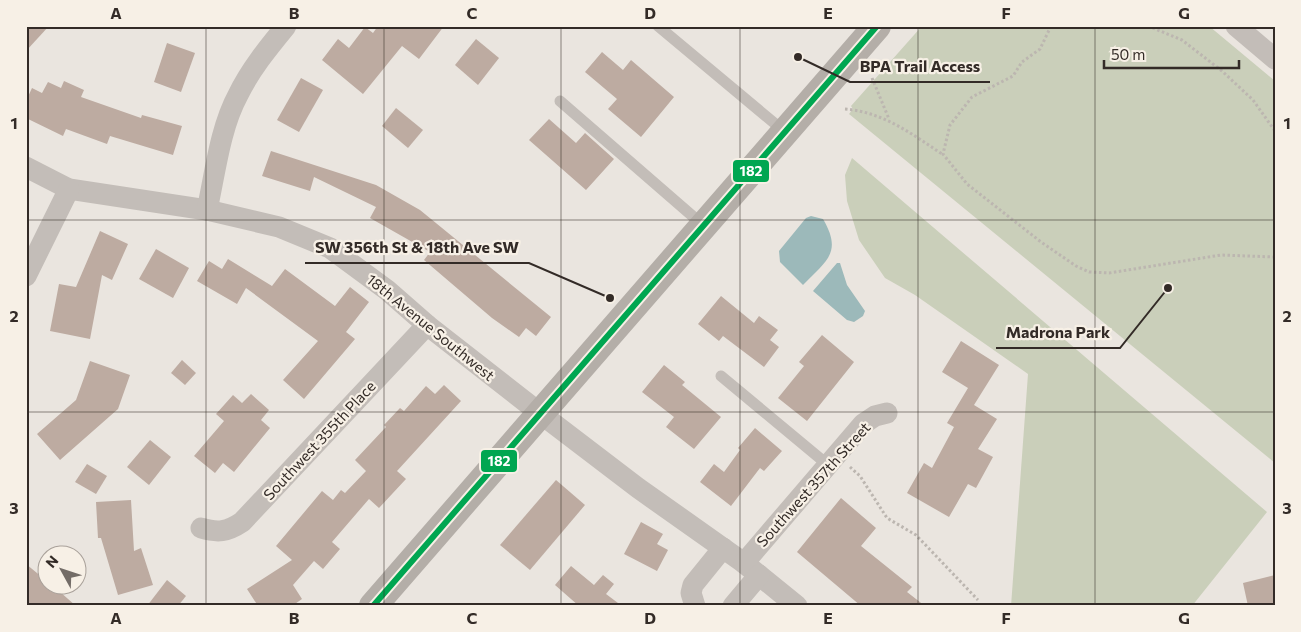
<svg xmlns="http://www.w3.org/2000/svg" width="1301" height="632" viewBox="0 0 1301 632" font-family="Commissioner,sans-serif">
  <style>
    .green { fill: #cacfba }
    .water { fill: #9cb9ba }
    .building { fill: #bdaba1 }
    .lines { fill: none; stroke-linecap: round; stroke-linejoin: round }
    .path { stroke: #bcb6b0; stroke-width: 3; stroke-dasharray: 2.5 2.5; stroke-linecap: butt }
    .service { stroke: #c3bdb8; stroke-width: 11 }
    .minor { stroke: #c3bdb8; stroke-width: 21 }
    .secondary { stroke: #b4aea8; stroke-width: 28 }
    .bus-1-casing { stroke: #f7f0e6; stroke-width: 10 }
    .bus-1 { stroke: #00a651; stroke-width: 6 }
    .grid { fill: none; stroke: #332b27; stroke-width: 1; stroke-opacity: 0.55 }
    .labels { text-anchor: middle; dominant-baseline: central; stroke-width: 4.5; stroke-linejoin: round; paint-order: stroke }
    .street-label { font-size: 15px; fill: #332b27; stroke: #f7f0e6 }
    .leader { fill: none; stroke: #332b27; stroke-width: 2 }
    .callout-dot { fill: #332b27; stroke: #f7f0e6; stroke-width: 2 }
    .callout-label { font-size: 16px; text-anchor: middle; font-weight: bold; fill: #332b27; stroke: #f7f0e6; stroke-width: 4.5; stroke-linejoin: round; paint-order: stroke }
    .line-badge { stroke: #f7f0e6; stroke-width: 2 }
    .badge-label { font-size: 14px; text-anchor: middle; font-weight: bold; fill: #fff }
    .neatline { fill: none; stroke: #332b27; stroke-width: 2 }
    .grid-label { font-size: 16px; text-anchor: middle; font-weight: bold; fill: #332b27 }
  </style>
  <rect width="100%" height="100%" fill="#eae5df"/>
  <!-- green -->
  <g class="green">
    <polygon points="922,26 1209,26 1275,81 1275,463 849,114 853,109 851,106"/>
    <polygon points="852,158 1267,512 1192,606 1011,606 1028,374 915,295 885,278 859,240 847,201 845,175"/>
  </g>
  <!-- water -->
  <g class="water">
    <path d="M 811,216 L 823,219 C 843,253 826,261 803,285 L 780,262 L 779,251 L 806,218 Z"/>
    <polygon points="837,263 840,263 847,285 865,311 863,316 854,322 847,320 813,291"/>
  </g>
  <!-- building -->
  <g class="building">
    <polygon points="26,26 49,26 26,51"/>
    <polygon points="378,26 444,26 419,59 402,46 363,94 322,60 338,39 349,48 365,27 373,33"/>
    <polygon points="476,39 499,58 478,85 455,65"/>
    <polygon points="167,43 195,53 181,92 154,82"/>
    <polygon points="602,52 623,70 631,60 674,97 641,137 608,109 617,99 585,72"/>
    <polygon points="301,78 323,90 299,132 277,120"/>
    <polygon points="64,81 84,90 81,97 141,118 142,115 182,126 173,155 110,136 107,144 66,129 63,136 26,118 26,101 32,88 42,93 48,82 61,88"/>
    <polygon points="396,108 423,130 408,148 382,126"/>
    <polygon points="549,119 576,143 585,133 614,159 586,190 529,140"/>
    <polygon points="271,151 376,185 420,210 551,317 536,336 526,328 519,337 492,318 424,260 430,252 370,218 376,207 314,177 310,191 262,176"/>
    <polygon points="100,231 128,244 112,280 102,275 90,339 50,331 59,284 76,287"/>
    <polygon points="156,249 189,268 173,298 139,279"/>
    <polygon points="228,259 272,286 285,269 335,306 350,287 369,302 346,332 355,339 304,399 283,380 318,341 246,288 237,304 197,281 209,261 222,269"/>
    <polygon points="721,296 754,323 759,316 778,330 770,340 779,347 764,367 723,336 719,341 698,324"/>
    <polygon points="822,335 854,362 807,421 778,398 804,366 799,362"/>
    <polygon points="961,341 999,365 974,405 997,419 978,449 993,457 976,488 968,484 949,517 907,493 924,463 932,468 954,427 947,423 968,388 942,372"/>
    <polygon points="182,360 196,373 185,385 171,373"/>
    <polygon points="90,361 130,375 118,409 60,460 37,434 76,400"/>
    <polygon points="664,365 685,382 682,385 721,417 694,449 666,427 674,417 642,392"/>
    <polygon points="444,385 461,401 397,471 406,479 379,508 369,499 332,542 340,549 323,569 314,561 293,585 302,599 292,606 258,606 247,589 292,560 276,546 322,491 333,500 341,490 345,493 366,471 355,460 386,427 384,425 400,408 404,411 426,386 435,394"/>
    <polygon points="251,394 269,410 261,420 270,428 234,472 223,463 215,473 194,456 224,421 216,414 233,395 242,403"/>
    <polygon points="755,428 782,451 764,471 760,468 731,506 700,482 714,464 724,472 740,450 738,448"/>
    <polygon points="150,440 171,457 149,485 127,467"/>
    <polygon points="87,464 107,476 96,494 75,482"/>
    <polygon points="556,480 585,505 530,570 500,545"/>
    <polygon points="841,498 876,528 861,546 912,587 907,592 925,606 861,606 797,552"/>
    <polygon points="131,500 134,551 141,548 153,585 118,595 101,538 98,538 96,502"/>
    <polygon points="641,522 663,534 657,544 668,550 657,571 624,554"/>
    <polygon points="26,564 48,582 48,584 51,584 76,606 26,606"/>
    <polygon points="571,566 594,585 603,575 614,584 606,594 622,606 579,606 555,585"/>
    <polygon points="1275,575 1275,606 1248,606 1243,583"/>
    <polygon points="167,580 186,596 178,606 147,606"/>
  </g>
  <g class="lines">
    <!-- path -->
    <g class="path">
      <polyline points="1051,26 1040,49 1022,62 1013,76 972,97 950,125 943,154 967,184 1041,242 1076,266 1089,272 1109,273 1221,255 1275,257"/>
      <polyline points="1148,26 1182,40 1222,71 1253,100 1275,131"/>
      <polyline points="872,78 889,119"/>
      <path d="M 845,109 C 883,112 912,134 942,154"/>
      <polyline points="850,467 860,476 887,518 916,535 978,600"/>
    </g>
    <!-- service -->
    <g class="service">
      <polyline points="658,26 785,132"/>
      <polyline points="560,101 704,226"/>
      <polyline points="721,376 828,465"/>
    </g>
    <!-- minor -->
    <g class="minor">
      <polyline points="1236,26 1275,59"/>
      <polyline points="26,167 69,189 207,210 279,227 330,248 387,290 427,325 541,414 638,488 744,563 797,606"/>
      <path d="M 207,210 C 215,174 220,128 238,95 C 250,70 268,48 286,26"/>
      <polyline points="26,276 69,189"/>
      <path d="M 201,528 C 218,533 227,532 242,522 L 427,325"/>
      <polyline points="744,563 863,424 875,416 887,413"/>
      <polyline points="695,606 691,593 693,585 723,548"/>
      <polyline points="733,606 759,575"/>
    </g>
    <!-- secondary -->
    <polyline class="secondary" points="373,606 877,26"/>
    <defs>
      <polyline id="bus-1" points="373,606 877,26"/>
    </defs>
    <!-- bus-1 casing -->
    <use href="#bus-1" class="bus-1-casing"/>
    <!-- bus-1 -->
    <use href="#bus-1" class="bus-1"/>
  </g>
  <!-- grid -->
  <path class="grid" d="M 206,26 L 206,606M 384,26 L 384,606M 561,26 L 561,606M 740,26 L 740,606M 918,26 L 918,606M 1095,26 L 1095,606M 26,220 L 1275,220M 26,412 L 1275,412"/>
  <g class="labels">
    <!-- street labels -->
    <g class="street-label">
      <text transform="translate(431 327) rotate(39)">18th Avenue Southwest</text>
      <text transform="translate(319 440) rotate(-47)">Southwest 355th Place</text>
      <text transform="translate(813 484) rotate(-48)">Southwest 357th Street</text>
    </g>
  </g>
  <!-- callouts -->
  <path class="leader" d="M798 57L850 82H990M610 298L529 263H305M1168 288L1120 348H996"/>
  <g class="callout-dot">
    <circle cx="798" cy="57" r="5"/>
    <circle cx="610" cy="298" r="5"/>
    <circle cx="1168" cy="288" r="5"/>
  </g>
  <g class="callout-label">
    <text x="920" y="72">BPA Trail Access</text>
    <text x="417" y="253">SW 356th St &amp; 18th Ave SW</text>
    <text x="1058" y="338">Madrona Park</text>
  </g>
  <g class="line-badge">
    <rect x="732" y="159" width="38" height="24" rx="5" fill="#00a651"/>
    <rect x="480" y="449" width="38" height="24" rx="5" fill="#00a651"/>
  </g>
  <g class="badge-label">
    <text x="751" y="176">182</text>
    <text x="499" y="466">182</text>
  </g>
  <!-- border -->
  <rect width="1301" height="632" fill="none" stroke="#f7f0e6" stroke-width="55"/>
  <!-- north arrow -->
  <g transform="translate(62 570) rotate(310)"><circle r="24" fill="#f7f0e6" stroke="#a9a19a"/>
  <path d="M0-4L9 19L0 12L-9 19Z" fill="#736c67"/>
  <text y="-8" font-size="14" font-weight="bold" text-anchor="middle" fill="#332b27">N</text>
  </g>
  <!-- scale -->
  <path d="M1104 60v8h135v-8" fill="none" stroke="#332b27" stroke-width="2.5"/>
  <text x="1111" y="60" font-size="15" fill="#332b27" stroke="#f7f0e6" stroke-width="4" paint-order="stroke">50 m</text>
  <rect x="28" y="28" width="1246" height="576" class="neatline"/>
  <g class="grid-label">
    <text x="116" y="19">A</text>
    <text x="294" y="19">B</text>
    <text x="472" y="19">C</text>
    <text x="650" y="19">D</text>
    <text x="828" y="19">E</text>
    <text x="1006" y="19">F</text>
    <text x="1184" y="19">G</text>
    <text x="14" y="129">1</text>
    <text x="1287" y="129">1</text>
    <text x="14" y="322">2</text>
    <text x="1287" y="322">2</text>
    <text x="14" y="514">3</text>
    <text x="1287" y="514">3</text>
    <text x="116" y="624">A</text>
    <text x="294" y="624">B</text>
    <text x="472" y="624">C</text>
    <text x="650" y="624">D</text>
    <text x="828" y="624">E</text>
    <text x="1006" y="624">F</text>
    <text x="1184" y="624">G</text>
  </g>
</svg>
